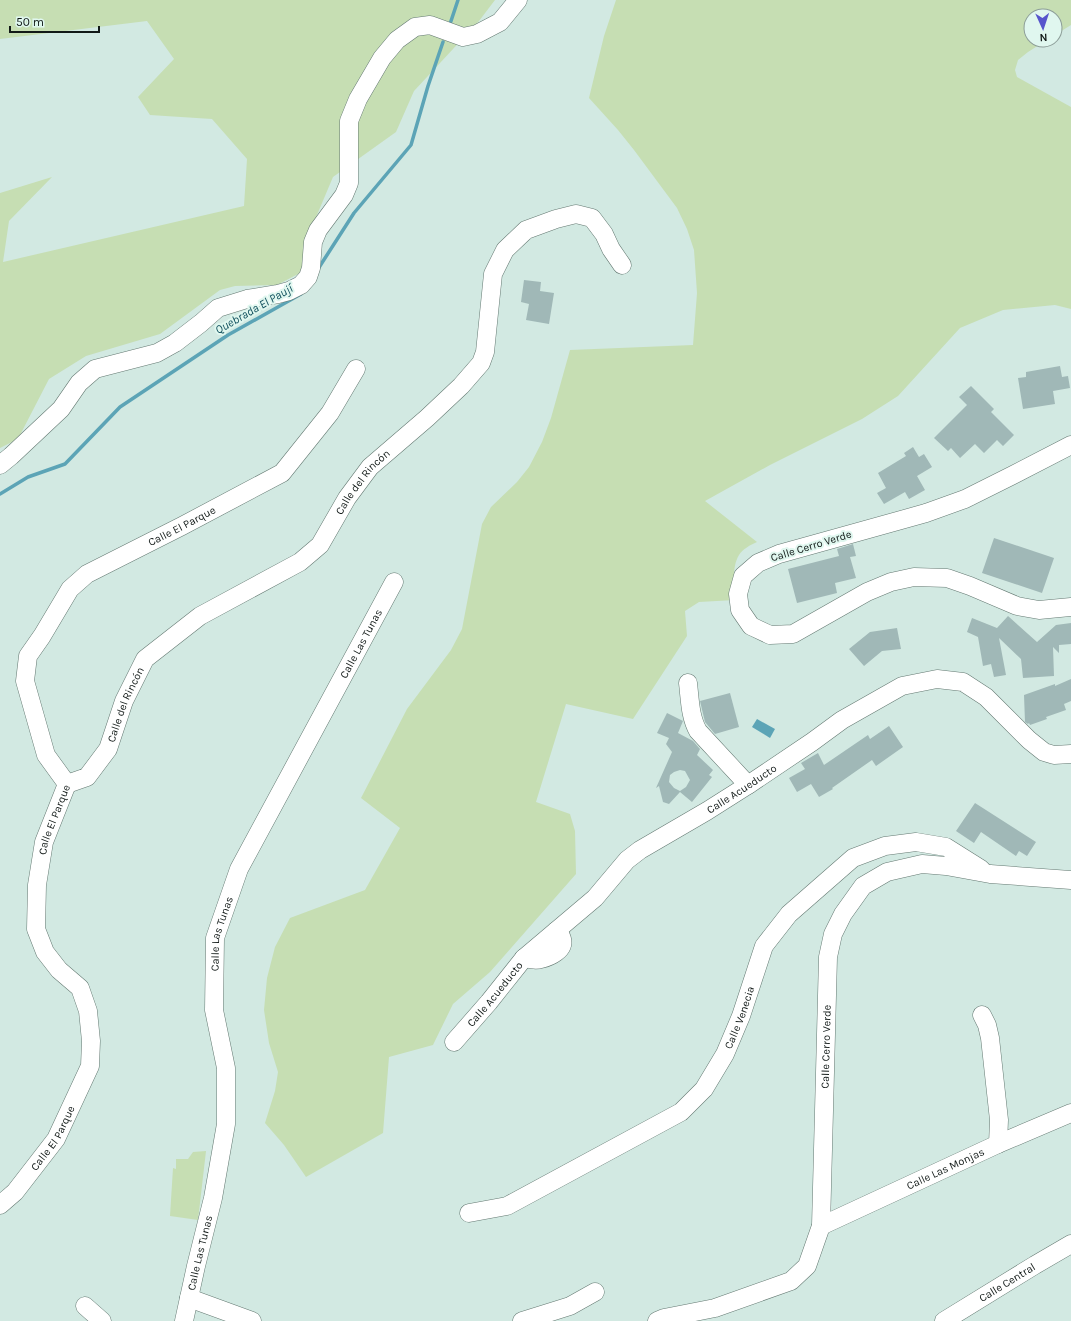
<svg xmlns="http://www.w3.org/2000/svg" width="1071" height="1321" viewBox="0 0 1071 1321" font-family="Karla,sans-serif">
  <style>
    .green { fill: #c6deb3 }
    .water { fill: #5ca4b6 }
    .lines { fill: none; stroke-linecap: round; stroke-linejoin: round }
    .stream { stroke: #5ca4b6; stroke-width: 3.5 }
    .building { fill: #a0b8b7; fill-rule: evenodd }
    .minor-casing { stroke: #647972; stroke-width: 19 }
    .minor { stroke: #fff; stroke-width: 18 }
    .labels { text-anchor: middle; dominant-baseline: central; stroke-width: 4; stroke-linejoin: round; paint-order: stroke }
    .street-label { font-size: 11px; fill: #111917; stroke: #e0f7ef }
    .water-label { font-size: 12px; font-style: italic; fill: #11505d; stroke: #e0f7ef }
  </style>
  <rect width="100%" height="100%" fill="#d2e9e2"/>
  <!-- green -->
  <g class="green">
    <polygon points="0,0 495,0 479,21 414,91 396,132 333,177 306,241 302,272 277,285 235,286 220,290 160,334 86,356 49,379 18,439 0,448 0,193 52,177 9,221 3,262 244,206 247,159 212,119 150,115 138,97 174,59 147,21 0,39"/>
    <path d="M 616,0 L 1071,0 L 1071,25 L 1055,35 L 1055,16 L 1031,16 L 1031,40 L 1047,40 L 1028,52 L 1018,60 L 1015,70 L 1017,77 L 1071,107 L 1071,309 L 1055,305 L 1003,310 L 960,328 L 898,396 L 862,419 L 770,465 L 705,501 L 757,542 C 750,545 743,549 739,555 C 731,568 735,587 735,600 L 699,602 L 685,611 L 687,636 L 633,719 L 566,704 L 536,802 L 570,814 L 575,831 L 576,874 L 490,972 L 453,1004 L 433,1045 L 389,1057 L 383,1133 L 306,1177 L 284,1145 L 265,1123 L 275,1091 L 278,1072 L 269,1043 L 264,1010 L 267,978 L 275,947 L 290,918 L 365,890 L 400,828 L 361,798 L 407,709 L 451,650 L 462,629 L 482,524 L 491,507 L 517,482 L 529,467 L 542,442 L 551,418 L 570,350 L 693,345 L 697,293 L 694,250 L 687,229 L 677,208 L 634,150 L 618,130 L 589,98 L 604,36 Z"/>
    <polygon points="206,1151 198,1220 170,1216 173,1168 176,1169 176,1159 188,1159 193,1152"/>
  </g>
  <!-- water -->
  <polygon class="water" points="757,719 775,729 770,738 752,727"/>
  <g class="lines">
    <!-- stream -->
    <g class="stream">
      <polyline points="450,24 458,0"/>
      <polyline points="318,269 354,213 411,145 428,86 443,42"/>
      <polyline points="0,494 28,477 65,464 120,407 228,335 301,294"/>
    </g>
  </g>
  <!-- building -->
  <g class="building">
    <polygon points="524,280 541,282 540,291 554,293 549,324 526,320 529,304 521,302"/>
    <polygon points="1060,366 1062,377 1068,376 1070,388 1053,391 1055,404 1023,409 1018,378 1026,377 1026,372"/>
    <polygon points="971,386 994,409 991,412 1014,435 1003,446 997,440 984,453 975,444 960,458 951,448 948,451 934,438 967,405 959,397"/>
    <polygon points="913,447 919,457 924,454 932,467 917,476 925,490 909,499 905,492 884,504 877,493 886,488 878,473 906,456 904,453"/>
    <polygon points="994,538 1054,558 1042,593 982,573"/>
    <polygon points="853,544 856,556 850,557 856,578 835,583 837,593 797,603 788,569 839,556 837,549"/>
    <polygon points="1008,616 1037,642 1056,625 1071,623 1071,644 1059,645 1059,653 1053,647 1054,676 1023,678 1021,659 999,638 1006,675 994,677 991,664 983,666 978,637 967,632 972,618 997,628"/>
    <polygon points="897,628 901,649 882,651 864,666 849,649 870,632"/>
    <polygon points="1071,679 1071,701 1064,704 1066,710 1046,717 1047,719 1030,725 1029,723 1028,724 1025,722 1024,695 1055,684 1055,686"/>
    <polygon points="730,693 739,727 715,734 705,722 700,701"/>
    <path d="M 667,713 L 683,721 L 678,733 L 693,741 L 700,749 L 697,755 L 713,770 L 709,775 L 712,777 L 692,802 L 680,792 L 669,804 L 663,802 L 659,786 L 656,788 L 672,752 L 666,744 L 669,738 L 657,733 ZM 680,770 L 685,771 L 690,780 L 686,787 L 680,791 L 674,788 L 669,782 L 670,775 L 674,772 Z"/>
    <polygon points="889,726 903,747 876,766 872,760 832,788 833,789 819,797 811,784 797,792 789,778 805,769 801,763 818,753 824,765 868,735 870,739"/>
    <polygon points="975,803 1036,842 1027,856 1019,851 1016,856 981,832 974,843 956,831"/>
  </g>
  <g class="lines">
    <defs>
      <g id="minor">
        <polyline points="1071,445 1013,475 965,499 926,513 779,554 758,563 743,576 738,594 740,610 751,626 770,635 793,634 867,592 891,582 914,577 947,578 970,586 1017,606 1039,610 1071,607"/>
        <polyline points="0,465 11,456 61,409 79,383 95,369 157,353 175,343 201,323 218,308 247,299 278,294 289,291 301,285 308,277 311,268 313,242 318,230 344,195 349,183 349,121 358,99 382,58 397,40 415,27 430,25 463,37 477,34 500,22 518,0"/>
        <path d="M 688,683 C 690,700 690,717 698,731 L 748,785"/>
        <path id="s1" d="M 67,784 L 87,777 L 108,749 L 124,701 L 145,659 L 200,616 L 300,562 L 320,545 L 347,498 L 370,467 L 427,418 L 461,386 L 481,363 L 485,352 L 493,274 L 505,250 L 526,230 L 556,219 L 576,214 L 592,218 L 604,234 L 611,249 L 622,265"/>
        <path d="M 524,958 C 529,959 535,961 541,959 C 550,957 565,950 562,939 C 561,935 560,933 556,931"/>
        <polyline points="982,1015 987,1025 990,1038 999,1120 998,1144"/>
        <path id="s2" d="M 454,1042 L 489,1002 L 524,958 L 595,898 L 627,860 L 640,850 L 707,811 L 748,785 L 812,742 L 842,720 L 902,686 L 937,679 L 963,682 L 986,697 L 1029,740 L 1044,752 L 1054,755 L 1071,754"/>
        <path id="s3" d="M 0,1205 L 15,1192 L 56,1139 L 90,1066 L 91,1041 L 88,1011 L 80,988 L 59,970 L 45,952 L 36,929 L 37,885 L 44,842 L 67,784 L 46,755 L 25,681 L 28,656 L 42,636 L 70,589 L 87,574 L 182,526 L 282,473 L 330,413 L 356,369"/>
        <path id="s4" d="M 469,1213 L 507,1206 L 681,1112 L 704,1089 L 725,1054 L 741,1016 L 764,946 L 789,914 L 853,858 L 885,846 L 916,842 L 946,847 L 981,869"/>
        <path id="s5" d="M 821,1226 L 998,1144 L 1071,1113"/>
        <polyline points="189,1298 252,1321"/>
        <polyline points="85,1306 102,1321"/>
        <path id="s6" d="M 184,1321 L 196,1266 L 213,1198 L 226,1124 L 226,1068 L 214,1010 L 215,938 L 239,869 L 394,582"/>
        <polyline points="522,1321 570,1306 595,1292"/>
        <path id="s7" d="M 657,1321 L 664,1318 L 715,1308 L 791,1281 L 807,1266 L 821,1226 L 828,957 L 833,934 L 843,914 L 863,886 L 887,872 L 922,864 L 946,866 L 990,874 L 1071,880"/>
        <path id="s8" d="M 944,1321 L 1035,1265 L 1071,1244"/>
      </g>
    </defs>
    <!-- minor casing -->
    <use href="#minor" class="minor-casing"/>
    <!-- minor -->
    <use href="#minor" class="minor"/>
  </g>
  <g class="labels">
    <!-- street labels -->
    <g class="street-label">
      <text stroke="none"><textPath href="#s1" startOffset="440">Calle del Rincón</textPath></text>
      <text stroke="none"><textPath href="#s3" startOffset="818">Calle El Parque</textPath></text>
      <text transform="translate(811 546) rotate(-17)">Calle Cerro Verde</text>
      <text stroke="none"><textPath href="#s6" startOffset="718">Calle Las Tunas</textPath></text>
      <text stroke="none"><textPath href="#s1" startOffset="104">Calle del Rincón</textPath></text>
      <text stroke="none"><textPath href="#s2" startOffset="387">Calle Acueducto</textPath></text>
      <text stroke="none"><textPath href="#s3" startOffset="434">Calle El Parque</textPath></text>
      <text stroke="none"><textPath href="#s6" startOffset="394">Calle Las Tunas</textPath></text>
      <text stroke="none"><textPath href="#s2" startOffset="63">Calle Acueducto</textPath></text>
      <text stroke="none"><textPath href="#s4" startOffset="349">Calle Venecia</textPath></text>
      <text stroke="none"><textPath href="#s7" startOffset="384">Calle Cerro Verde</textPath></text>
      <text stroke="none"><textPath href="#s3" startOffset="86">Calle El Parque</textPath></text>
      <text stroke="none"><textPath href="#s5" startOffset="137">Calle Las Monjas</textPath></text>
      <text stroke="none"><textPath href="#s6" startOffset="70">Calle Las Tunas</textPath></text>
      <text stroke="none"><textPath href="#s8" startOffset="74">Calle Central</textPath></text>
    </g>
    <!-- water labels -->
    <g class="water-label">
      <text transform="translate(254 309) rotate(-30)">Quebrada El Paují</text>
    </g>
  </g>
  <!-- north arrow -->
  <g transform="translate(1043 28) rotate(177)"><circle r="19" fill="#e0f7ef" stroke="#8d9e99"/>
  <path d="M0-3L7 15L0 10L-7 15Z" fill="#5655cc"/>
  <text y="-6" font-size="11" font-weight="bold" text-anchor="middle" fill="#111917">N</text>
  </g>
  <!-- scale -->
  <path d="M10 26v6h89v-6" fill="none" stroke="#111917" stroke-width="2"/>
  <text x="16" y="26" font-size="12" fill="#111917" stroke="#e0f7ef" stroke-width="3" paint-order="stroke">50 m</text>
</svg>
